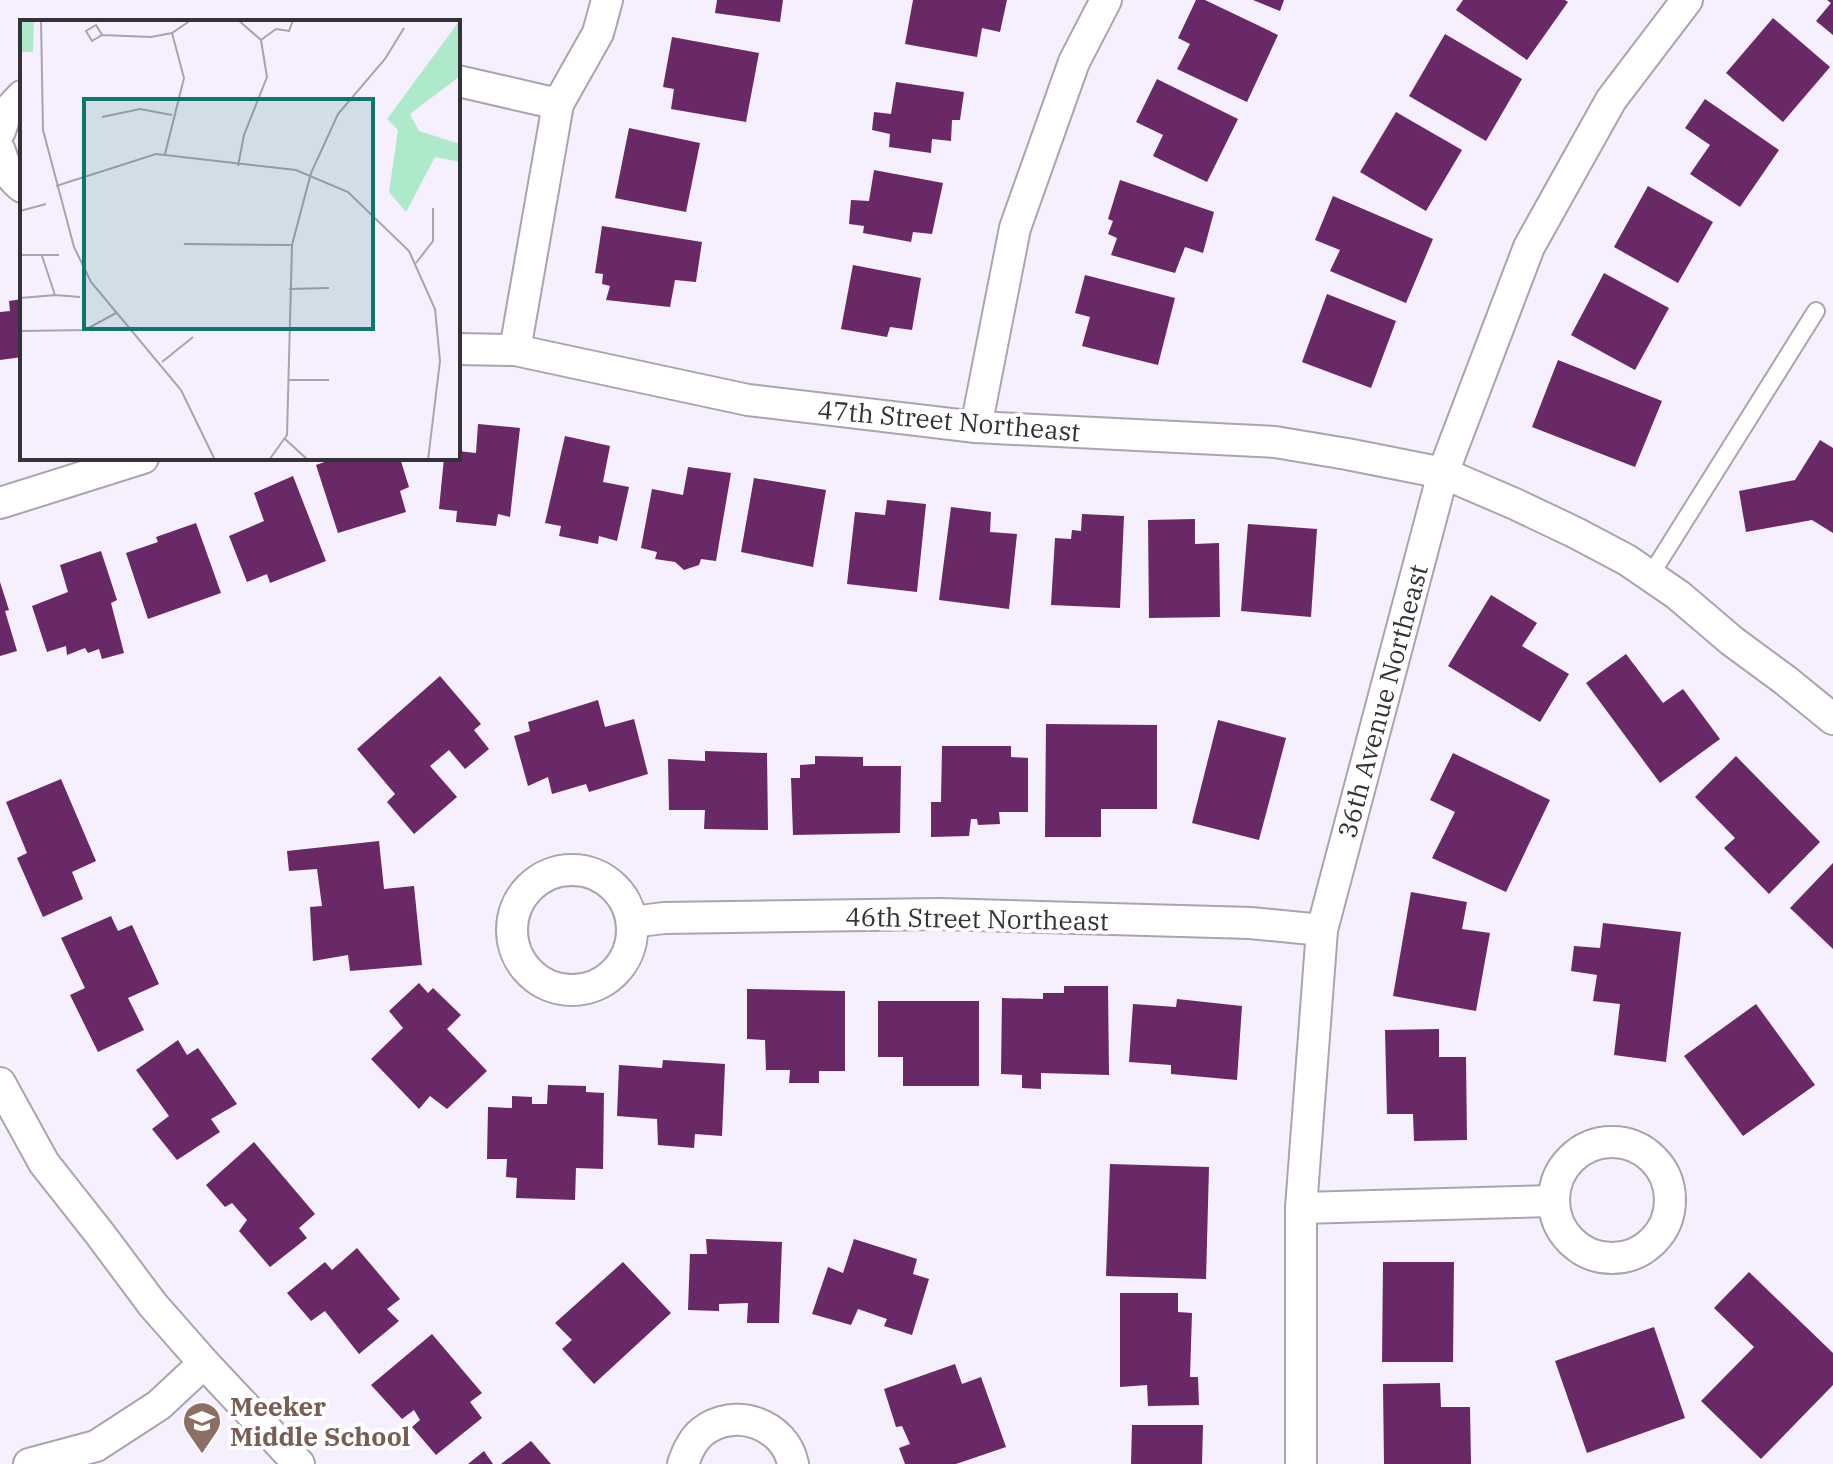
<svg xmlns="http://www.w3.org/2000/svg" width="1833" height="1464" viewBox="0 0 1833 1464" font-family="'IBM Plex Serif',serif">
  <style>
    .building { fill: #692866 }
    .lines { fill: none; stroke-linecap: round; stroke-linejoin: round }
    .lane-casing { stroke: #aaa3b0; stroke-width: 20 }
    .street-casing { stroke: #aaa3b0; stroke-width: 34 }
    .lane { stroke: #fff; stroke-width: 16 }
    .street { stroke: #fff; stroke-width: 30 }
    .labels { text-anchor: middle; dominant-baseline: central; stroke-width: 8; stroke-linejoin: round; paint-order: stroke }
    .street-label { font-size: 26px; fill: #353237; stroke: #fff }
    .education-label { font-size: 26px; font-weight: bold; fill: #785e54; stroke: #fff; text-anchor: start }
    .inset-road { fill: none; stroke: #a9a3ae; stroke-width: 2 }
    .view { fill: #0f766e; fill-opacity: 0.15; stroke: #0f766e; stroke-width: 4 }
    .inset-edge { fill: none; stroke: #353237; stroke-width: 4 }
  </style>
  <rect width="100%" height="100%" fill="#f6effd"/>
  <!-- building -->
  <g class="building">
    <polygon points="717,0 783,0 780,22 715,13"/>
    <polygon points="913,0 1007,0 1000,32 982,28 977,57 905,44"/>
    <polygon points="1196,0 1205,0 1278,35 1247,102 1177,69 1190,44 1178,38"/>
    <polygon points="1253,0 1284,0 1280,11"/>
    <polygon points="1463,0 1565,0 1568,2 1527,60 1456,10"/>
    <polygon points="1827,0 1833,0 1833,35 1816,21 1831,3"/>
    <polygon points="1773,18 1830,67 1783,122 1726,73"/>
    <polygon points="1445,34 1522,79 1486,141 1409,96"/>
    <polygon points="672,37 759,53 746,122 671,109 674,89 663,87"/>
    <polygon points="1157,79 1238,119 1207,182 1153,156 1163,135 1136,122"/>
    <polygon points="896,82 964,92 960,120 952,120 951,141 932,139 931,153 889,147 890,134 872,130 874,112 891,114"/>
    <polygon points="1705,99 1779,150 1740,207 1690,174 1710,145 1685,128"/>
    <polygon points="1396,112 1462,150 1426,211 1360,172"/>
    <polygon points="629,128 700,143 686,212 615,198"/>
    <polygon points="874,170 943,183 932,234 913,232 911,242 863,233 864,226 849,224 851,200 869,201"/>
    <polygon points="1120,180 1214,212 1203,253 1185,247 1175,273 1111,255 1117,238 1108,234 1113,221 1108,219"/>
    <polygon points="1648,186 1713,222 1678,283 1614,247"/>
    <polygon points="1333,196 1433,239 1406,303 1330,271 1340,250 1315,240"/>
    <polygon points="602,226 702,242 696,282 675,280 670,307 606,300 610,286 602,284 603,274 595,273"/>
    <polygon points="853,265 921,278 912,330 890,327 887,337 841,329"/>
    <polygon points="1604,273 1669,308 1635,370 1571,335"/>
    <polygon points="1085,275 1175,298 1158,365 1082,346 1090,317 1075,313"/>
    <polygon points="1327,294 1396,321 1371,388 1302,362"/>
    <polygon points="22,299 22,357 0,360 0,312 10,311 9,301"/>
    <polygon points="1558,360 1662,401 1635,467 1532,427"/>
    <polygon points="478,424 520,428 510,517 498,514 496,526 456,522 457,511 439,509 444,458 458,458 458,451 476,453"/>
    <polygon points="565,436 610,446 603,482 629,487 617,541 599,536 598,544 559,536 561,526 545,523"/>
    <polygon points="1820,440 1833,448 1833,533 1812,520 1746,532 1739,491 1795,480"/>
    <polygon points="336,458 400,458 409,487 400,491 406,512 338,533 316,465"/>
    <polygon points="688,467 731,473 716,561 701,559 699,565 684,570 675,562 655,559 657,552 641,548 652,489 683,495"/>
    <polygon points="293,476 326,561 270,583 267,574 247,582 229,536 264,521 254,493"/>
    <polygon points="754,478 826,490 813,567 741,552"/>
    <polygon points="887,500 926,504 917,592 847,584 855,512 885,515"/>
    <polygon points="951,507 991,512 990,532 1017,534 1009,609 939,600"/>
    <polygon points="1082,514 1124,516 1120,608 1051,605 1055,538 1071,539 1072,530 1081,531"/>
    <polygon points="1195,519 1195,544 1219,543 1220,617 1149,618 1148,520"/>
    <polygon points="196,523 221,593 148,619 126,553 158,542 156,537"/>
    <polygon points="1248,524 1317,529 1311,617 1241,611"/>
    <polygon points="101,551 117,600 111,603 124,653 102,659 99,649 88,653 85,648 67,655 66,646 47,652 32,606 68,592 60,565"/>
    <polygon points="0,582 9,610 5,611 17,651 0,656"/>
    <polygon points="1491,595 1537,623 1522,646 1569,674 1540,722 1448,666"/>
    <polygon points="1626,654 1663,703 1683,689 1720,739 1660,783 1586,683"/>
    <polygon points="440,676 481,724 474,730 489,749 465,769 449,750 430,766 457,797 414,834 387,802 395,794 357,749"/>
    <polygon points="598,700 605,727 634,719 648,774 589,792 586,784 552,794 548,777 528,786 514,736 530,731 528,722"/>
    <polygon points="1218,720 1286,738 1259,840 1192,823"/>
    <polygon points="1046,724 1157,725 1157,809 1101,809 1101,837 1045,837"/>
    <polygon points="942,746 1011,746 1011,757 1028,758 1028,812 999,812 1000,824 978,825 977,819 971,819 969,836 931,837 931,802 941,802"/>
    <polygon points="705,751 767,753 768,830 704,829 705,810 669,810 668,759 705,761"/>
    <polygon points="1453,753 1550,800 1506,892 1432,858 1455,812 1430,800"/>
    <polygon points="815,756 863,757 863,766 901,766 900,833 793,835 791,778 800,778 800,765 815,764"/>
    <polygon points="1736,756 1820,842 1769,894 1724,848 1735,838 1695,797"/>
    <polygon points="61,779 96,861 72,872 83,899 43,917 17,858 27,853 6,802"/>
    <polygon points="379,841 384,889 414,886 422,965 350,971 348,955 313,961 310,907 322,906 317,869 289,871 287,851"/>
    <polygon points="1833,863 1833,949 1790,908"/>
    <polygon points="1411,892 1467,902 1462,929 1490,933 1476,1011 1393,996"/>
    <polygon points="111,916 118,931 132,925 159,984 128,998 144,1030 98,1052 70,995 85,988 61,938"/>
    <polygon points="1603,923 1681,932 1666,1062 1614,1055 1620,1004 1593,1001 1597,975 1571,971 1574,946 1600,948"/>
    <polygon points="419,983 428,993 433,988 461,1015 447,1029 487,1071 447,1109 430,1096 419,1109 371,1059 403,1028 389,1011"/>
    <polygon points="1064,986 1108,986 1109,1075 1041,1073 1041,1089 1022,1088 1022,1075 1001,1074 1002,998 1043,999 1043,993 1064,993"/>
    <polygon points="747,989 845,991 845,1071 819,1071 819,1083 789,1083 790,1070 766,1070 765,1040 747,1039"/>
    <polygon points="1177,999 1242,1006 1237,1080 1171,1074 1171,1065 1129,1062 1133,1004 1176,1007"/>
    <polygon points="878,1001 979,1001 979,1086 903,1086 903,1057 878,1057"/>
    <polygon points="1756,1004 1815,1085 1743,1136 1684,1056"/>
    <polygon points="1439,1029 1439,1057 1466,1057 1467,1140 1414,1141 1413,1114 1387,1114 1385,1030"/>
    <polygon points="178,1040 187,1055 198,1048 237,1104 211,1119 220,1132 177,1160 152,1129 169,1116 136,1070"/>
    <polygon points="663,1060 725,1064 722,1136 695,1134 694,1148 658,1145 657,1119 617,1116 619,1065 662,1068"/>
    <polygon points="548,1085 586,1086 586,1092 604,1093 603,1169 576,1168 575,1200 516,1198 517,1178 506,1177 507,1159 487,1159 488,1107 512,1108 512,1096 532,1097 532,1104 547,1104"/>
    <polygon points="254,1142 315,1214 299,1228 307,1238 270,1267 239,1231 247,1220 232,1203 225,1207 206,1185"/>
    <polygon points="1110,1164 1209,1167 1206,1279 1106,1276"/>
    <polygon points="706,1239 782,1242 779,1323 747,1323 748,1303 719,1304 719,1311 688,1310 690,1254 707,1254"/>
    <polygon points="854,1239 917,1259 913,1274 929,1279 912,1335 884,1326 887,1319 858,1309 851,1325 812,1314 828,1267 843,1273"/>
    <polygon points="357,1248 400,1299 387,1309 399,1321 359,1354 325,1311 311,1321 287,1293 325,1262 332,1270"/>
    <polygon points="623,1262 671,1313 594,1384 562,1349 572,1340 555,1323"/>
    <polygon points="1383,1262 1454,1262 1453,1362 1382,1362"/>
    <polygon points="1749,1272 1833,1353 1833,1385 1761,1459 1701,1401 1754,1347 1714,1308"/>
    <polygon points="1120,1293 1178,1293 1178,1312 1192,1313 1190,1377 1198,1377 1199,1405 1148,1406 1147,1385 1120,1387"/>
    <polygon points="1654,1327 1685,1418 1587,1453 1555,1361"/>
    <polygon points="432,1334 482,1393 470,1402 482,1418 436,1455 412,1427 420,1420 414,1410 402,1419 371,1385"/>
    <polygon points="955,1364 962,1384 981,1377 1006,1447 956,1464 905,1464 899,1448 910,1444 902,1426 896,1427 884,1389"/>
    <polygon points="1440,1383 1441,1407 1470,1407 1471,1464 1384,1464 1383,1384"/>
    <polygon points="1132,1425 1203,1425 1202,1464 1131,1464"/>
    <polygon points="531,1441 551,1464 501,1464"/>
    <polygon points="484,1451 493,1464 468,1464"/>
  </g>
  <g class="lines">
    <defs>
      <polyline id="lane" points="1650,576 1816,311"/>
      <g id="street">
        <polyline points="458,81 558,104"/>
        <polyline points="0,131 6,113 22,96"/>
        <path d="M 0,151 C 4,166 10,178 22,187"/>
        <polyline points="458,349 515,350 748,400 976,427 1275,442 1347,454 1443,473 1515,504 1576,533 1627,560 1678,595 1732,641 1785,680 1833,719"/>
        <polyline points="515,350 558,104 598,33 607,0"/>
        <polyline points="976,427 1015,228 1074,62 1106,0"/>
        <polyline points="0,503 143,458"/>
        <circle cx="572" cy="930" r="60"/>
        <polyline points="632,922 664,918 939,914 1250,923 1322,930"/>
        <polyline points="0,1083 44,1163 100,1234 153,1305 204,1363 299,1464"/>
        <circle cx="1612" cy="1200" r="58"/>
        <polyline points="1301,1208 1554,1201"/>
        <polyline points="29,1464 96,1446 159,1405 204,1363"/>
        <path d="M 683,1464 C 687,1452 692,1440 702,1432 C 735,1406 785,1424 793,1464"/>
        <polyline points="1301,1464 1301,1208 1322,930 1443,473 1529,247 1611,100 1687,0"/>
      </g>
    </defs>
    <!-- lane casing -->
    <use href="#lane" class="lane-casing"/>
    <!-- street casing -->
    <use href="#street" class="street-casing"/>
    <!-- lane -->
    <use href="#lane" class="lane"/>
    <!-- street -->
    <use href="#street" class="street"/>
  </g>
  <!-- icons -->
  <defs>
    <symbol id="school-pin" viewBox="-11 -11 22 30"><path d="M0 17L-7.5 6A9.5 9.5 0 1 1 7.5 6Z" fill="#8d6e63" stroke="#fff"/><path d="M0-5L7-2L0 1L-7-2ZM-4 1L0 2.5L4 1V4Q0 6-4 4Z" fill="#fff"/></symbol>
  </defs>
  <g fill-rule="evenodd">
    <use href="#school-pin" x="180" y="1399" width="44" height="60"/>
  </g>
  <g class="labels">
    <!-- street labels -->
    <g class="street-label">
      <text transform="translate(949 420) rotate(5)">47th Street Northeast</text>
      <text transform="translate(1382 701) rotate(-75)">36th Avenue Northeast</text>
      <text transform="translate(977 918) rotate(1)">46th Street Northeast</text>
    </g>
    <!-- education labels -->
    <g class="education-label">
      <text x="230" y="1406">Meeker<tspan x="230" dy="30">Middle School</tspan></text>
    </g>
  </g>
  <!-- overview -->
  <g transform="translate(20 20)">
    <rect width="440" height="440" fill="#f6effd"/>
    <path d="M 0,0 L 14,0 L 13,32 L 0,32 ZM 440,0 L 440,56 L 390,94 L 399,111 L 440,124 L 440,142 L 415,137 L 386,192 L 369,172 L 378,110 L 367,99 Z" fill="#aeeaca"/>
    <path class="inset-road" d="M 21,0 L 23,110 L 54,227 L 71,262 L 161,370 L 195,440M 218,0 L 241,20 L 256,9M 256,9 L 269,11 L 273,0M 82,15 L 76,5 L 66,11 L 72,21 L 82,15 L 131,17 L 152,13 L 171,0M 82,97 L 120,89 L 152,95M 145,134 L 164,58 L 152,13M 218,146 L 224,115 L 247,57 L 241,20M 36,166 L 136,134 L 276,150 L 328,172 L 389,231 L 415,289 L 420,341 L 408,440M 0,191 L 26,184M 164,224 L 272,225M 0,235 L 39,235M 396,243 L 413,221 L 413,188M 269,269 L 309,268M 35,275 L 60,277M 0,278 L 35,275 L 22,236M 0,311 L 65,310 L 96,293M 142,342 L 173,317M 269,360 L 309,360M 265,419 L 288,440M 249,440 L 267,415 L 272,225 L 291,153 L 318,94 L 365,39 L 384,8"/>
    <path class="view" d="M 64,79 L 353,79 L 353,309 L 64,309 Z"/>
    <rect width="440" height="440" class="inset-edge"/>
  </g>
</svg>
